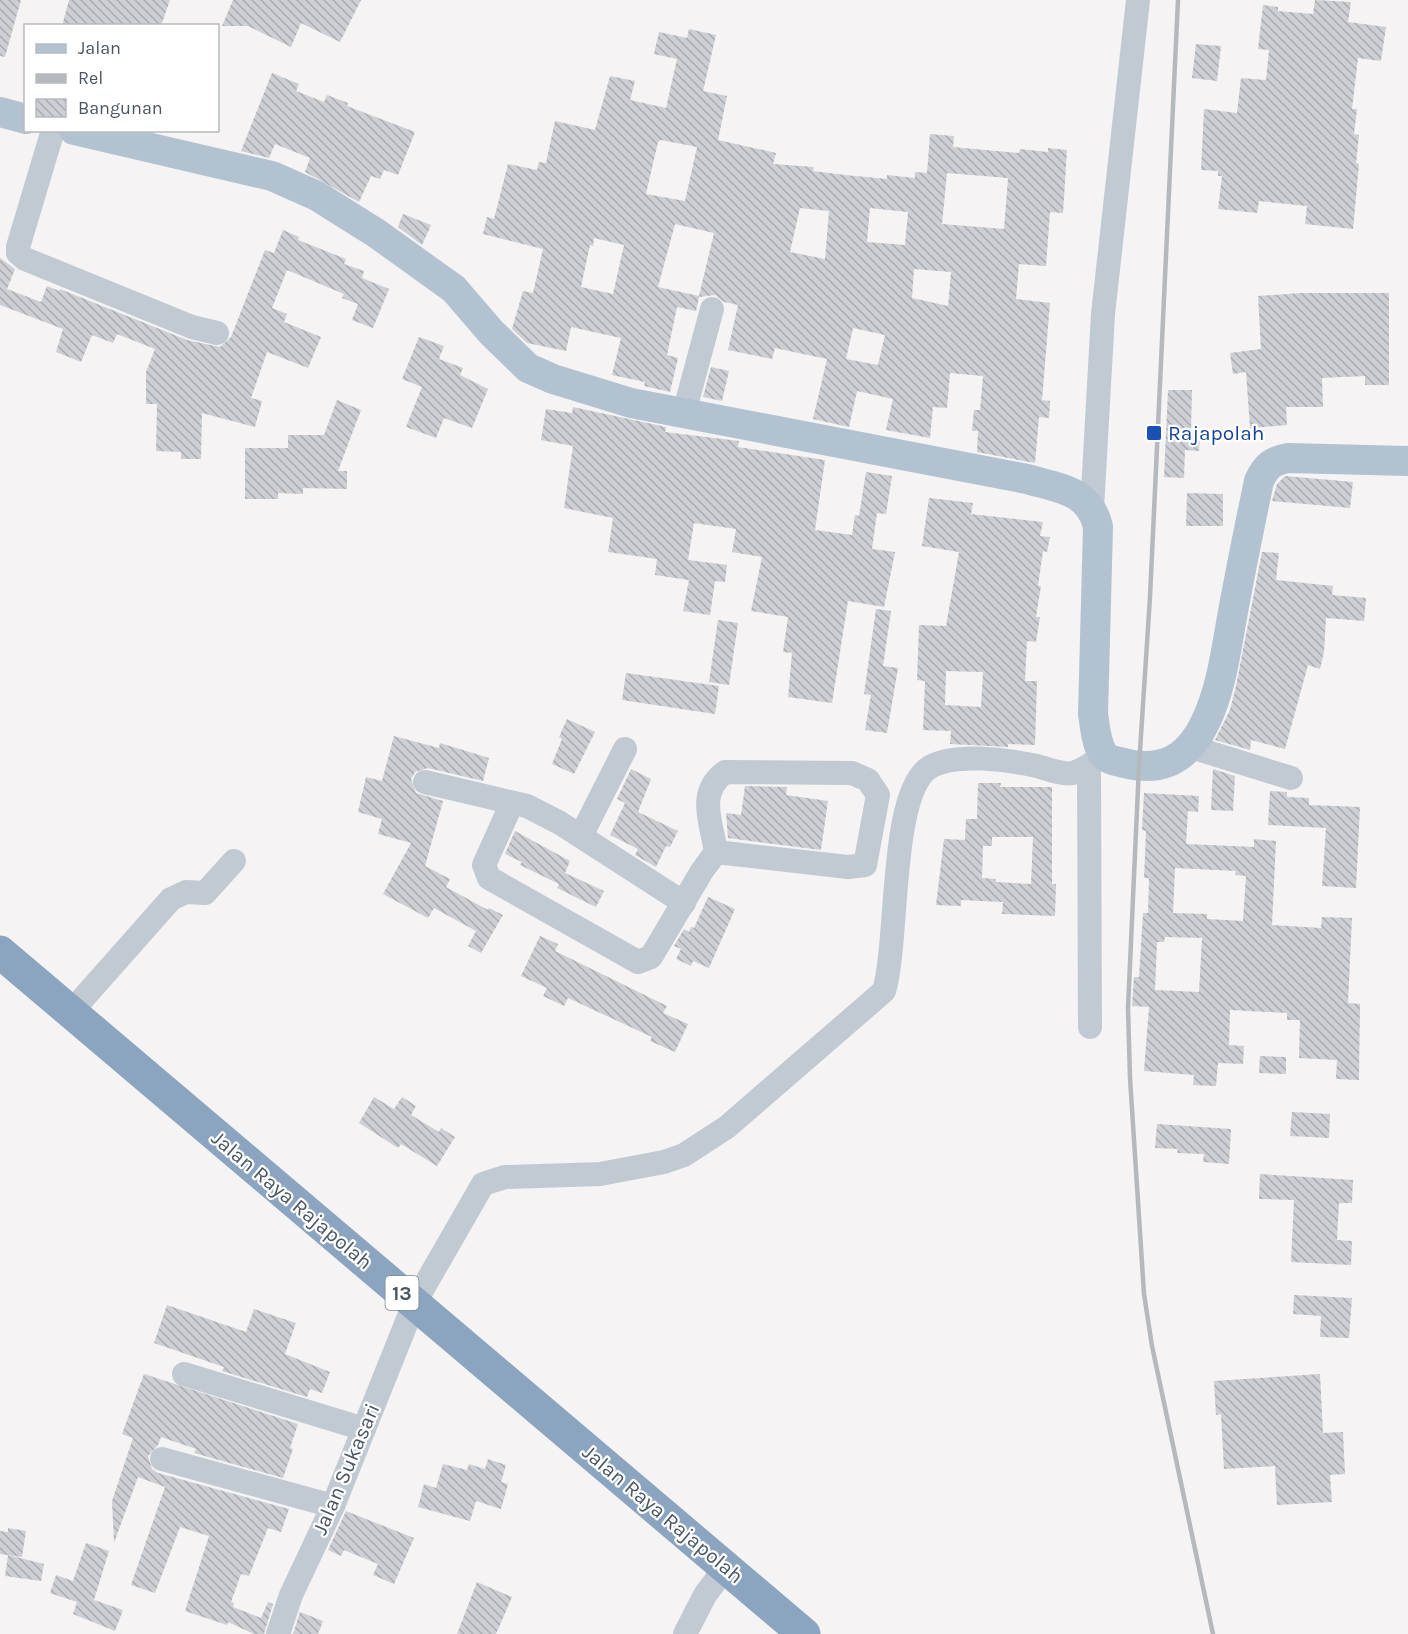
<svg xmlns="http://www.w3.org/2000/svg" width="1408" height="1634" viewBox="0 0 1408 1634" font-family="Karla,sans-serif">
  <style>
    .building { fill: url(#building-back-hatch); fill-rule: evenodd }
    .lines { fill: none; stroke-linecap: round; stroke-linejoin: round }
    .minor { stroke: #c1cad2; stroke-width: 24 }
    .major { stroke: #b3c2d1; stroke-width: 30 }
    .highway { stroke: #8ba5c1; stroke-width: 33 }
    .rail { stroke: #b5b8bd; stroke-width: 4.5 }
    .transit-dot { fill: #1a4fb4; stroke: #fff; stroke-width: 2 }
    .labels { text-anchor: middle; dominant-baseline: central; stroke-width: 4.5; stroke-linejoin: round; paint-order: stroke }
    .shield { fill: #fff; stroke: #808990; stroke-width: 1.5 }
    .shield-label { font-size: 20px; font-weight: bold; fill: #4a5661 }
    .transit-label { font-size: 21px; fill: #164399; stroke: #fff; text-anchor: start }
    .street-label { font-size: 21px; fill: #4a5661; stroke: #fff }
  </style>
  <defs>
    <pattern id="building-back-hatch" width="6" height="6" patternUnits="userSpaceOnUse" patternTransform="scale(1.5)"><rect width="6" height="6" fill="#cdcfd5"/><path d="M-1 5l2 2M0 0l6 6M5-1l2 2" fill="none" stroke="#a8abb0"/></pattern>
  </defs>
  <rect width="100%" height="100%" fill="#f5f3f3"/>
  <!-- building -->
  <g class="building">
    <polygon points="0,0 21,0 5,57 0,56"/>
    <polygon points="69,0 170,0 161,26 62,26"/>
    <polygon points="233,0 361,0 340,42 301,23 291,47 248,26 222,26"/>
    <polygon points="1315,0 1351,2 1348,22 1386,27 1381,61 1358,58 1352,109 1357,109 1354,134 1359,135 1356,163 1359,164 1353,229 1305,224 1307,206 1259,201 1257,213 1218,209 1222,176 1218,176 1218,171 1201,170 1204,109 1237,113 1241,78 1266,80 1269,50 1258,49 1263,5 1278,7 1278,11 1313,14"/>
    <path d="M 689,29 L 716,35 L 703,91 L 727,96 L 718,140 L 776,153 L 773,164 L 814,167 L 813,171 L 845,175 L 887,179 L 887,175 L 915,178 L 915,172 L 927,173 L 930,134 L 954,136 L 953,147 L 1019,153 L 1020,149 L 1048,152 L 1048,148 L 1067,150 L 1063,213 L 1050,212 L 1046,266 L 1019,264 L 1016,299 L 1050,303 L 1042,400 L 1050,401 L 1049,418 L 1039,417 L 1035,463 L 977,452 L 978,431 L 972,431 L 974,410 L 980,410 L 983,376 L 950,373 L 947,408 L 933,407 L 930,438 L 886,430 L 893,399 L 857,391 L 849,427 L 813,419 L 827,359 L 775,348 L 772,359 L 728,350 L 738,305 L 724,302 L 715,295 L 699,297 L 696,311 L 677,307 L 667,355 L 678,358 L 670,392 L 644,386 L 645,382 L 612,375 L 621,338 L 571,327 L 566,351 L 527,343 L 512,329 L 523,291 L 533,293 L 543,249 L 483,234 L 487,217 L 494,219 L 508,164 L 537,170 L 539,162 L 546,163 L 555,121 L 595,130 L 610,76 L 635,81 L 630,100 L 666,108 L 677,59 L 654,54 L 659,32 L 687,38 ZM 661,140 L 697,147 L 685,201 L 646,194 L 658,142 ZM 947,173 L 1008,178 L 1004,229 L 942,224 ZM 800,208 L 829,211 L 825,259 L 790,252 ZM 870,208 L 908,212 L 905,245 L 867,242 ZM 675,224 L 714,233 L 699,296 L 658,287 ZM 594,238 L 624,245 L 613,294 L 581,287 L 590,245 L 593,246 ZM 914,269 L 951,272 L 948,306 L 912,298 ZM 853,328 L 885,335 L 878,365 L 846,359 Z"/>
    <polygon points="1196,44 1221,46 1217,81 1192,78"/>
    <polygon points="272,73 299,84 296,91 324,102 327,95 348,103 347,106 415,132 398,175 384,170 380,179 371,176 359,202 305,172 310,158 275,144 269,158 241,151"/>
    <polygon points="403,214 431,225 422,245 398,227"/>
    <polygon points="283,230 299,237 298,240 346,259 344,264 364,271 362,278 389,289 373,328 352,320 358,304 342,298 344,294 287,270 272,308 287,314 284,322 321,337 308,368 267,352 251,398 262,401 255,427 202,413 201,459 181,459 181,452 156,451 157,404 146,404 146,372 155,349 117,334 113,343 92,335 81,362 56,352 63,329 0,305 0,258 15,269 7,289 41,302 47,286 59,291 60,289 187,340 220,347 231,337 265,250 274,253"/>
    <polygon points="1301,293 1389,293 1389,385 1365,385 1365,376 1322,378 1323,407 1286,407 1287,425 1250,428 1246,372 1233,374 1230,353 1261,349 1258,296"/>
    <polygon points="419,337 444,346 439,359 463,368 460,375 488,389 472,428 444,418 436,438 406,427 422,387 402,379"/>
    <polygon points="711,367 729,371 722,401 703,397"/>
    <polygon points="1168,390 1192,390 1191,431 1200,432 1199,451 1185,450 1184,478 1164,477"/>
    <polygon points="337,400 361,410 338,471 347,471 347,489 303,488 303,494 278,493 278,499 245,499 245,448 288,448 288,435 324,435"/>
    <polygon points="573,407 666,427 665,432 739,441 738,447 825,460 815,530 852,535 855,515 859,516 866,472 892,476 886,514 877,513 872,549 895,552 884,607 848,601 832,703 788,697 792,653 783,652 788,617 751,611 762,557 732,552 736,529 694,523 688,560 727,565 725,582 715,581 710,615 683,611 689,580 655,575 657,559 608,552 613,518 564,508 573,446 541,440 546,409 572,413"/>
    <polygon points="1285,476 1353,482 1350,508 1272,501 1277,484"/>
    <polygon points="1187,493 1223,494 1223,526 1186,526"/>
    <path d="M 929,498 L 973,503 L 971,514 L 1043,522 L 1040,536 L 1050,537 L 1047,552 L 1043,551 L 1038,586 L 1041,586 L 1036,617 L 1040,617 L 1036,642 L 1027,641 L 1025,681 L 1037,681 L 1035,745 L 1008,744 L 1008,747 L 950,744 L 951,731 L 923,730 L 925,681 L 917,680 L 919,625 L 946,626 L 959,552 L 922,546 ZM 946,671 L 983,672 L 981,707 L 945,705 Z"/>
    <polygon points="1262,552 1279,553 1276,580 1333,586 1332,595 1366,598 1364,621 1326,618 1324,652 1320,669 1308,665 1285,749 1251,740 1250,750 1215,740 1230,710 1236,686"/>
    <polygon points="876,609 891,611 883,666 898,668 887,733 865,730 871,695 864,694"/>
    <polygon points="718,620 738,623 729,685 709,682"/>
    <polygon points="626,673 719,686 715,714 622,700"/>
    <polygon points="567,719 595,732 574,774 552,764 562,739 559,737"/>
    <polygon points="394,736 439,748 440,743 489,758 483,781 428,768 415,772 411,779 416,793 443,801 425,866 450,879 446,887 488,910 489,908 503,915 481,953 468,946 476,931 434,908 428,918 383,894 411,843 378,834 382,819 358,812 366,777 382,781"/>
    <polygon points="631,769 651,779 638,812 678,831 670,847 666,846 656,867 635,855 638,849 610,835 625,803 617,799"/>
    <polygon points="1213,769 1235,776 1233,811 1211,810"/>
    <path d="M 978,783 L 1001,783 L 1000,787 L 1052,787 L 1052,884 L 1056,884 L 1055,916 L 1002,914 L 1003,902 L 961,900 L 961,906 L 936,905 L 944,839 L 965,840 L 966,819 L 977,819 ZM 992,837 L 1033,837 L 1031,884 L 996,882 L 996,879 L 982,878 L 983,846 L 992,846 Z"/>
    <polygon points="745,786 787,787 786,795 828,801 821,850 728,838 726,813 741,815"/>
    <polygon points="1270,791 1287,792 1287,797 1309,798 1309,805 1360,807 1356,888 1322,886 1326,828 1268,825"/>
    <path d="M 1144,793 L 1199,796 L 1198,812 L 1188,811 L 1186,844 L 1254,847 L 1254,839 L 1276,841 L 1272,925 L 1321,928 L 1322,917 L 1352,918 L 1348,1003 L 1360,1004 L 1359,1080 L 1336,1079 L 1337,1060 L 1299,1058 L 1300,1020 L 1287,1020 L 1287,1013 L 1230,1010 L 1229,1045 L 1244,1046 L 1243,1064 L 1218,1063 L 1216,1086 L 1193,1085 L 1194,1075 L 1144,1071 L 1149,1007 L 1132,1006 L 1134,977 L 1139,977 L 1143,913 L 1148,913 L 1149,878 L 1144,878 L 1146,831 L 1142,830 ZM 1175,868 L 1236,871 L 1235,875 L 1246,876 L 1243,921 L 1207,919 L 1207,914 L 1173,913 ZM 1165,937 L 1202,938 L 1199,992 L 1155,990 L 1157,942 L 1164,942 Z"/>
    <polygon points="515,831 570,861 565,873 604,891 596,907 557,888 559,884 520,865 522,862 505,854"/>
    <polygon points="708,897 735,909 709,968 693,961 691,966 676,959 681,949 674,946 684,929 689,932 691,927 694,928"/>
    <polygon points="540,936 558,944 555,951 667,1006 663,1013 688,1024 675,1052 650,1041 652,1037 568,998 564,1006 543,996 547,988 521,976"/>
    <polygon points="1260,1056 1286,1057 1286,1074 1259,1073"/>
    <polygon points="374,1097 394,1109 402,1097 416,1106 411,1115 439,1132 441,1128 455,1137 437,1166 401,1144 398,1148 359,1123"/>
    <polygon points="1292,1112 1330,1114 1329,1138 1290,1136"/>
    <polygon points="1157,1124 1231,1129 1229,1164 1203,1162 1204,1154 1177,1153 1178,1149 1155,1148"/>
    <polygon points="1260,1174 1353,1180 1352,1203 1339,1203 1337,1240 1352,1241 1351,1265 1291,1262 1294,1200 1259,1199"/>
    <polygon points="1294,1295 1352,1298 1349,1338 1320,1337 1321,1316 1293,1314"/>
    <polygon points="167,1305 246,1332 254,1309 296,1323 285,1354 330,1372 322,1393 310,1389 307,1397 222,1371 224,1367 154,1343"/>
    <polygon points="144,1374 298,1424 290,1448 293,1449 283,1478 194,1453 196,1449 161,1437 158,1445 148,1456 152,1469 158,1473 289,1509 281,1532 268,1528 249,1576 241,1574 231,1602 234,1603 233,1607 261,1618 268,1602 273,1604 264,1634 254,1634 228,1622 227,1625 185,1611 209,1536 180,1527 155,1593 131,1585 165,1487 138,1477 114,1543 112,1501 133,1438 122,1434"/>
    <polygon points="1320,1374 1323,1433 1343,1432 1345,1474 1330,1475 1332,1502 1277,1505 1275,1466 1224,1469 1221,1414 1216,1415 1214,1381"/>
    <polygon points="488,1459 506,1465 501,1482 508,1484 501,1509 476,1501 470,1521 418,1507 424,1484 436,1488 443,1464 467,1470 469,1464 485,1469"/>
    <polygon points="346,1511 414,1538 394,1584 373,1575 378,1564 344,1550 341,1556 328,1550"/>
    <polygon points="8,1528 26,1531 22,1557 0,1554 0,1531 8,1532"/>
    <polygon points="86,1543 109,1551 94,1600 123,1610 115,1631 73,1614 77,1602 50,1593 56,1575 73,1581"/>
    <polygon points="8,1555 44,1564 41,1581 5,1576"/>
    <polygon points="477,1582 512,1597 496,1634 457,1634"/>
    <polygon points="300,1612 323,1621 318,1634 293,1634"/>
  </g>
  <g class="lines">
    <!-- minor -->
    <g class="minor">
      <polyline points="53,130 18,247 18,253 25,259 192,327 217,333"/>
      <polyline points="684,413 712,309"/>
      <polyline points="1092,509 1103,314 1138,0"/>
      <polyline points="1191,747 1291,778"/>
      <polyline points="1089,767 1090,1027"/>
      <polyline points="425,782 527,806 560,823 684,903"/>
      <path d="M 512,803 L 484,865 L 489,878 L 638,962 L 651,957 L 702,871 L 716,852 C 711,821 697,793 725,772 L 852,773 L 868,780 L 878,795 L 865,865 L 848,867 L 716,852"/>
      <polyline points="581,836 625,749"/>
      <polyline points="71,1012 171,899 186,892 205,893 234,861"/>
      <polyline points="184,1374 364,1429"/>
      <polyline points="162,1459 333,1506"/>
      <path d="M 278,1634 L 291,1595 L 333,1506 L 414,1304 L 483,1184 L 505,1177 L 600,1174 L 664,1162 L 684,1155 L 727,1127 L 884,991 C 899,942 889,792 930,767 C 956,752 1009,760 1037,766 C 1047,769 1063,775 1073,773 C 1086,769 1094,762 1103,754"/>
      <polyline points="685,1634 705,1595 726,1567"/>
    </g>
    <!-- major -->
    <g class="major">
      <polyline points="0,112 26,119"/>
      <path d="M 74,130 L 272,176 L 317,196 L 376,233 L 454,289 L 491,332 L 528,368 L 553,379 L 631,403 L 1027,479 C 1058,488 1090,490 1098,527 L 1093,714 C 1095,726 1096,743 1103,754 C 1108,760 1116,761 1124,763 C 1163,773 1188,758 1205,723 C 1222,688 1226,649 1233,612 C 1241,568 1250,524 1259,481 C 1266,466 1272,461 1288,458 L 1408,461"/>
    </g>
    <!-- highway -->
    <polyline class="highway" points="0,952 804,1634"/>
    <!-- rail -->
    <polyline class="rail" points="1178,0 1150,597 1139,766 1128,1008 1130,1078 1144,1294 1152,1346 1213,1634"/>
  </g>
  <!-- markers -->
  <rect class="transit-dot" x="1146" y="425" width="16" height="16" rx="3"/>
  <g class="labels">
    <!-- shield labels -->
    <rect class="shield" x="385.5" y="1276" width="33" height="34" rx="4.5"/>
    <g class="shield-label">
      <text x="402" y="1293">13</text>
    </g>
    <!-- transit labels -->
    <g class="transit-label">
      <text x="1168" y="433">Rajapolah</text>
    </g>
    <!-- street labels -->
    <g class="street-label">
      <text transform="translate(292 1200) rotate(40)">Jalan Raya Rajapolah</text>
      <text transform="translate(346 1469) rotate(-67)">Jalan Sukasari</text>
      <text transform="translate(663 1514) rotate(40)">Jalan Raya Rajapolah</text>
    </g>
  </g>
  <!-- legend -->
  <rect x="24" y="24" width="195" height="108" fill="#ffffff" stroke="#b7bbc0" stroke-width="1.5"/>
  <rect x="36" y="44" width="30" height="9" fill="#b3c2d1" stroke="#b7bbc0" stroke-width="1.5"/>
  <text x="78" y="54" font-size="18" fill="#4a5661">Jalan</text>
  <rect x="36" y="74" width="30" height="9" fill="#b5b8bd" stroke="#b7bbc0" stroke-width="1.5"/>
  <text x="78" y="84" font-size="18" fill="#4a5661">Rel</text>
  <rect x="36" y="99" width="30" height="18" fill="url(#building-back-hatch)" stroke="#b7bbc0" stroke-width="1.5"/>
  <text x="78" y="114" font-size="18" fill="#4a5661">Bangunan</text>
</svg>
